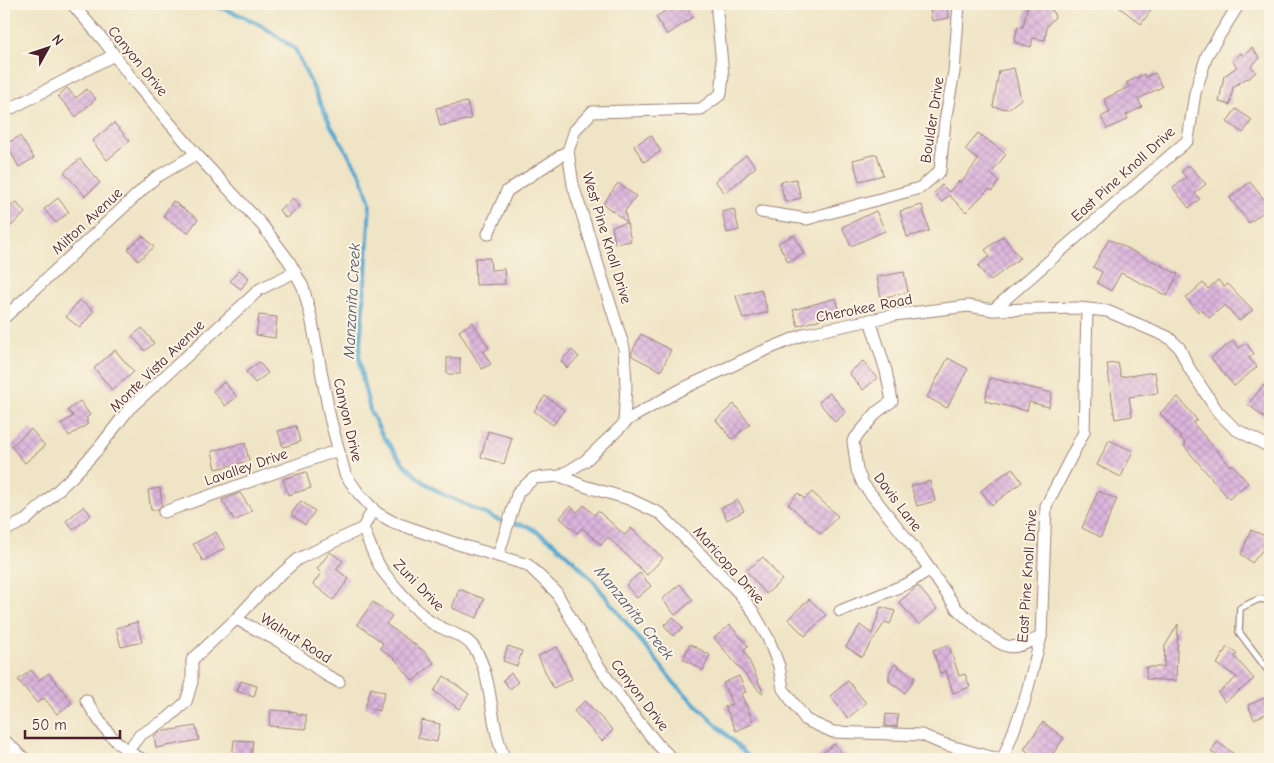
<svg xmlns="http://www.w3.org/2000/svg" width="1274" height="763" viewBox="0 0 1274 763" font-family="'Comic Neue',sans-serif">
  <style>
    .lines { fill: none; stroke-linecap: round; stroke-linejoin: round }
    .stream { stroke: #55a8d0; stroke-width: 4 }
    .building { fill: url(#building-cross-hatch) }
    .lane-casing { stroke: #9c8278; stroke-width: 8 }
    .street-casing { stroke: #9c8278; stroke-width: 13 }
    .lane { stroke: #fff; stroke-width: 5.5 }
    .street { stroke: #fff; stroke-width: 11 }
    .labels { text-anchor: middle; dominant-baseline: central; stroke-width: 4; stroke-linejoin: round; paint-order: stroke }
    .street-label { font-size: 15px; fill: #4a1f2b; stroke: #fcf5e5 }
    .water-label { font-size: 16px; font-style: italic; fill: #4e566d; stroke: #fcf5e5 }
  </style>
  <defs>
    <pattern id="building-cross-hatch" width="8" height="8" patternUnits="userSpaceOnUse" patternTransform="scale(1.25)"><rect width="8" height="8" fill="#dbb5dc"/><path d="M0 0l8 8M0 8l8-8" fill="none" stroke="#bd9bbd"/></pattern>
  </defs>
  <rect width="100%" height="100%" fill="#fcf5e5"/>
  <filter id="ink" filterUnits="userSpaceOnUse"><feTurbulence type="fractalNoise" baseFrequency=".02" numOctaves="2"/><feDisplacementMap in="SourceGraphic" scale="10" xChannelSelector="R" yChannelSelector="G"/><feConvolveMatrix kernelMatrix="1 2 1 2 8 2 1 2 1" color-interpolation-filters="sRGB"/></filter>
  <filter id="wash" filterUnits="userSpaceOnUse"><feTurbulence type="fractalNoise" baseFrequency=".0096" numOctaves="4" result="noise"/><feDisplacementMap in="SourceGraphic" scale="20" xChannelSelector="R" yChannelSelector="G"/><feGaussianBlur stdDeviation="1.12" result="paint"/><feColorMatrix in="noise" values="0 0 0 0 0 0 0 0 0 0 0 0 0 0 0 0 0 1.4 0 .05"/><feComposite in="paint" operator="in"/></filter>
  <g filter="url(#wash)">
    <rect width="100%" height="100%" fill="#efe4c5"/>
    <g class="lines">
      <!-- stream -->
      <g class="stream">
        <polyline points="210,4 240,15 264,27 295,49 331,126 361,175 370,203 366,274 359,356 363,381 370,410 382,435 404,464 422,481 440,493 501,521 528,526 553,542 573,560 594,582 675,684 751,759"/>
        <polyline points="4,5 6,4"/>
      </g>
    </g>
    <g id="blocks">
      <!-- building -->
      <g class="building">
        <polygon points="675,4 684,4 693,17 667,35 656,17"/>
        <polygon points="934,4 946,4 949,18 932,21 929,5"/>
        <polygon points="1028,4 1055,4 1052,10 1055,17 1047,26 1045,40 1033,38 1031,47 1014,42 1018,26 1023,27"/>
        <polygon points="1115,4 1156,4 1141,24"/>
        <polygon points="1252,48 1260,58 1251,66 1256,72 1248,79 1247,78 1233,87 1230,105 1219,102 1224,76 1237,67 1232,61 1241,53 1243,56"/>
        <polygon points="1014,68 1021,99 1008,109 993,107 999,71"/>
        <polygon points="1155,73 1162,87 1138,99 1142,107 1126,115 1128,119 1107,129 1101,117 1110,112 1104,99 1129,87 1126,83 1144,74 1145,77"/>
        <polygon points="67,88 76,98 87,89 96,99 76,117 58,96"/>
        <polygon points="467,102 471,119 440,126 436,108"/>
        <polygon points="1236,109 1252,120 1243,133 1227,122"/>
        <polygon points="114,123 130,141 107,160 92,141"/>
        <polygon points="978,133 1006,154 991,174 999,181 992,191 989,189 966,212 949,195 942,202 934,193 942,185 949,192 959,181 961,183 978,160 965,150"/>
        <polygon points="651,135 661,151 644,162 634,146"/>
        <polygon points="20,136 34,158 19,167 6,144"/>
        <polygon points="877,154 883,175 859,181 853,160"/>
        <polygon points="746,155 756,167 725,193 715,181"/>
        <polygon points="80,159 100,183 85,196 64,172"/>
        <polygon points="1189,165 1206,184 1195,193 1200,199 1189,208 1173,188 1186,177 1181,172"/>
        <polygon points="796,179 801,198 785,202 780,182"/>
        <polygon points="1250,182 1270,207 1249,223 1230,198"/>
        <polygon points="618,183 636,196 625,211 627,222 603,204"/>
        <polygon points="58,198 69,212 56,223 44,209"/>
        <polygon points="293,198 300,207 286,218 279,210"/>
        <polygon points="173,201 198,219 188,233 163,216"/>
        <polygon points="16,202 25,213 10,227 4,220 4,212"/>
        <polygon points="922,205 929,231 907,237 900,211"/>
        <polygon points="734,209 739,230 727,233 722,212"/>
        <polygon points="876,211 885,231 851,246 842,227"/>
        <polygon points="627,223 631,241 615,244 612,226"/>
        <polygon points="794,235 804,254 788,262 778,243"/>
        <polygon points="143,236 154,247 138,261 128,249"/>
        <polygon points="1003,236 1020,258 990,281 978,266 990,256 985,250"/>
        <polygon points="1109,239 1178,274 1167,296 1121,273 1111,291 1097,283 1102,272 1093,267"/>
        <polygon points="475,258 490,258 491,270 504,269 505,284 476,285"/>
        <polygon points="239,270 249,278 241,289 230,281"/>
        <polygon points="904,272 908,292 881,298 877,277"/>
        <polygon points="1218,280 1224,287 1228,284 1253,310 1239,321 1225,305 1209,318 1201,309 1198,312 1186,298 1203,283 1208,289"/>
        <polygon points="761,289 768,312 743,319 736,296"/>
        <polygon points="836,298 840,313 798,326 793,310"/>
        <polygon points="79,300 94,311 80,328 66,317"/>
        <polygon points="259,315 277,317 275,338 256,335"/>
        <polygon points="473,322 489,348 483,352 491,364 482,369 459,331"/>
        <polygon points="142,328 154,343 145,351 132,336"/>
        <polygon points="641,334 671,350 661,371 632,356 632,352"/>
        <polygon points="1233,341 1239,348 1246,343 1254,354 1249,358 1257,367 1234,386 1211,358"/>
        <polygon points="115,350 134,372 112,390 94,368"/>
        <polygon points="572,350 579,357 567,368 561,361"/>
        <rect x="447" y="358" width="13" height="16"/>
        <polygon points="948,358 968,369 947,408 927,397"/>
        <polygon points="863,361 877,378 863,390 849,373"/>
        <polygon points="259,362 268,373 255,383 246,372"/>
        <polygon points="1118,363 1121,377 1155,372 1158,393 1129,397 1132,416 1115,419 1107,364"/>
        <polygon points="990,378 1052,393 1049,407 1029,402 1027,411 985,401"/>
        <polygon points="224,382 237,397 225,406 213,391"/>
        <polygon points="1264,385 1270,390 1270,423 1248,404"/>
        <polygon points="830,393 846,412 835,422 819,402"/>
        <polygon points="545,396 564,410 553,425 534,411"/>
        <polygon points="1178,397 1197,420 1193,423 1230,466 1232,464 1248,483 1229,499 1184,446 1186,444 1160,413"/>
        <polygon points="80,401 90,415 86,418 88,420 86,421 88,424 69,436 61,424 73,416 68,410"/>
        <polygon points="734,404 750,424 732,439 716,420"/>
        <polygon points="296,426 300,442 283,447 278,431"/>
        <polygon points="31,429 45,446 25,463 11,446"/>
        <polygon points="488,431 512,438 504,464 481,457"/>
        <polygon points="1109,440 1133,451 1121,477 1097,465"/>
        <polygon points="245,443 249,461 216,469 212,451"/>
        <polygon points="1012,468 1022,482 992,505 981,491"/>
        <polygon points="306,472 311,488 288,495 283,479"/>
        <polygon points="930,481 935,501 917,506 911,486"/>
        <polygon points="160,488 162,505 157,510 151,510 148,490"/>
        <polygon points="1098,491 1117,499 1101,537 1082,528"/>
        <polygon points="812,492 838,516 821,534 788,504 798,493 804,499"/>
        <polygon points="240,493 252,511 235,521 222,500"/>
        <polygon points="738,500 744,511 727,520 721,508"/>
        <polygon points="301,501 315,511 305,525 291,514"/>
        <polygon points="584,505 594,515 598,511 625,535 631,528 663,558 647,575 608,537 601,545 582,528 577,533 560,518 570,506 577,512"/>
        <polygon points="84,506 91,515 73,530 66,521"/>
        <polygon points="1251,530 1270,538 1270,550 1264,548 1252,563 1241,554"/>
        <polygon points="216,532 225,548 203,561 193,544"/>
        <polygon points="330,552 343,561 336,569 349,579 333,600 313,584 321,573 317,569"/>
        <polygon points="763,557 782,580 766,594 746,571"/>
        <polygon points="640,573 651,586 637,598 626,585"/>
        <polygon points="680,584 693,600 675,615 662,599"/>
        <polygon points="918,586 937,609 919,625 899,602"/>
        <polygon points="459,589 484,599 477,618 452,608"/>
        <polygon points="809,599 826,615 805,636 788,619"/>
        <polygon points="373,602 392,616 386,624 424,651 434,663 413,681 395,659 380,648 383,643 357,624"/>
        <polygon points="881,607 895,611 890,624 885,622 862,657 846,647 860,625 872,634"/>
        <polygon points="673,617 683,628 673,636 664,625"/>
        <polygon points="137,622 142,642 121,647 116,628"/>
        <polygon points="1178,624 1176,681 1146,679 1146,667 1164,667 1165,646"/>
        <polygon points="730,625 748,646 744,649 763,692 761,693 714,638"/>
        <polygon points="690,644 710,655 703,670 683,659"/>
        <polygon points="949,645 959,676 965,674 970,687 953,693 946,671 940,673 933,650"/>
        <polygon points="508,646 522,651 517,666 503,661"/>
        <polygon points="557,647 572,679 553,688 538,656"/>
        <polygon points="1227,647 1237,653 1235,657 1254,679 1225,702 1218,693 1237,677 1217,664"/>
        <polygon points="895,664 915,678 905,693 889,681 889,673"/>
        <polygon points="31,670 39,680 49,673 72,703 57,714 44,698 37,703 18,680"/>
        <polygon points="511,673 518,682 510,689 503,680"/>
        <polygon points="444,676 469,694 459,709 434,691"/>
        <polygon points="739,676 746,692 741,694 754,723 736,731 725,706 732,704 723,683"/>
        <polygon points="241,681 257,686 254,697 237,691"/>
        <polygon points="848,681 866,703 848,718 830,696"/>
        <polygon points="371,688 385,692 379,711 365,707"/>
        <polygon points="1270,696 1270,712 1254,719 1248,705"/>
        <polygon points="585,701 613,730 602,741 574,711"/>
        <polygon points="271,710 297,712 297,715 306,715 306,729 269,726"/>
        <polygon points="886,714 898,715 897,727 885,726"/>
        <polygon points="421,720 440,724 437,742 418,738"/>
        <polygon points="1043,722 1064,738 1049,759 1038,759 1024,749"/>
        <polygon points="196,726 199,740 156,748 154,736 159,732"/>
        <polygon points="234,740 253,741 251,759 232,759"/>
        <polygon points="1217,742 1233,753 1228,759 1223,759 1211,752"/>
        <polygon points="834,744 848,759 816,759"/>
      </g>
    </g>
  </g>
  <g filter="url(#ink)">
    <use href="#blocks" fill-opacity="0" stroke="#9c8278" stroke-width="1"/>
    <g class="lines">
      <defs>
        <polyline id="lane" points="1270,600 1259,599 1240,608 1239,632 1270,673"/>
        <g id="street">
          <polyline points="72,4 104,41 132,79 196,154 262,225 289,261 303,287 311,317 330,418 345,474 359,494 377,513 393,522 451,542 528,565 556,592 596,662 629,710 659,746 673,759"/>
          <polyline points="4,112 114,55"/>
          <polyline points="761,212 807,219 920,188 940,171 945,121 954,72 959,4"/>
          <polyline points="488,234 507,191 568,151"/>
          <polyline points="993,310 1188,140 1195,93 1207,55 1239,4"/>
          <polyline points="4,318 155,178 196,154"/>
          <path d="M 870,320 L 886,371 L 892,401 L 877,412 L 853,441 L 857,470 L 863,484 L 922,558 L 957,609 C 967,618 995,644 1007,646 C 1018,649 1031,641 1041,637"/>
          <polyline points="624,423 626,386 624,348 573,185 568,151 575,130 592,112 701,109 721,94 723,75 717,12 719,4"/>
          <polyline points="560,476 584,486 629,499 661,514 739,593 752,610 768,638 779,666 783,689 806,720 833,732 922,735 943,744 998,759"/>
          <polyline points="164,512 338,450"/>
          <path d="M 363,528 C 369,542 374,558 382,570 C 390,582 418,612 429,621 C 443,631 465,634 475,649 C 494,680 489,725 505,759"/>
          <polyline points="4,531 26,520 72,477 98,449 129,409 260,289 295,272"/>
          <polyline points="498,556 518,492 534,478 560,476 585,461 629,419 680,390 761,352 805,334 894,315 968,306 993,310 1079,308 1107,311 1168,337 1179,347 1189,368 1218,412 1235,429 1270,447"/>
          <polyline points="840,611 909,583 930,569"/>
          <polyline points="236,619 280,642 326,675 339,682"/>
          <path d="M 86,700 C 100,723 116,748 142,759"/>
          <polyline points="4,740 25,759"/>
          <polyline points="121,759 140,735 167,719 186,702 192,682 192,660 236,619 262,591 298,559 363,528 373,509"/>
          <polyline points="1003,759 1024,703 1041,637 1046,506 1084,432 1087,309"/>
        </g>
      </defs>
      <!-- lane casing -->
      <use href="#lane" class="lane-casing"/>
      <!-- street casing -->
      <use href="#street" class="street-casing"/>
      <!-- lane -->
      <use href="#lane" class="lane"/>
      <!-- street -->
      <use href="#street" class="street"/>
    </g>
  </g>
  <g class="labels">
    <!-- street labels -->
    <g class="street-label">
      <text transform="translate(138 61) rotate(51)">Canyon Drive</text>
      <text transform="translate(932 120) rotate(-81)">Boulder Drive</text>
      <text transform="translate(1123 174) rotate(-42)">East Pine Knoll Drive</text>
      <text transform="translate(87 221) rotate(-43)">Milton Avenue</text>
      <text transform="translate(607 238) rotate(73)">West Pine Knoll Drive</text>
      <text transform="translate(864 308) rotate(-11)">Cherokee Road</text>
      <text transform="translate(157 366) rotate(-44)">Monte Vista Avenue</text>
      <text transform="translate(348 420) rotate(77)">Canyon Drive</text>
      <text transform="translate(246 467) rotate(-19)">Lavalley Drive</text>
      <text transform="translate(898 502) rotate(53)">Davis Lane</text>
      <text transform="translate(729 565) rotate(48)">Maricopa Drive</text>
      <text transform="translate(1027 576) rotate(-86)">East Pine Knoll Drive</text>
      <text transform="translate(419 585) rotate(46)">Zuni Drive</text>
      <text transform="translate(296 638) rotate(32)">Walnut Road</text>
      <text transform="translate(640 695) rotate(53)">Canyon Drive</text>
    </g>
    <!-- water labels -->
    <g class="water-label">
      <text transform="translate(352 301) rotate(-87)">Manzanita Creek</text>
      <text transform="translate(634 613) rotate(51)">Manzanita Creek</text>
    </g>
  </g>
  <!-- margin -->
  <rect width="1274" height="763" fill="none" stroke="#fcf5e5" stroke-width="20"/>
  <!-- north arrow -->
  <g transform="translate(48 48) rotate(50)" stroke="#fcf5e5" stroke-width="4" paint-order="stroke">
  <path d="M0-4L9 19L0 12L-9 19Z" fill="#4a1f2b"/>
  <text y="-8" font-size="14" font-weight="bold" text-anchor="middle" fill="#4a1f2b">N</text>
  </g>
  <!-- scale -->
  <path d="M25 730v8h95v-8" fill="none" stroke="#4a1f2b" stroke-width="2.5"/>
  <text x="32" y="730" font-size="15" fill="#4a1f2b" stroke="#fcf5e5" stroke-width="4" paint-order="stroke">50 m</text>
</svg>
